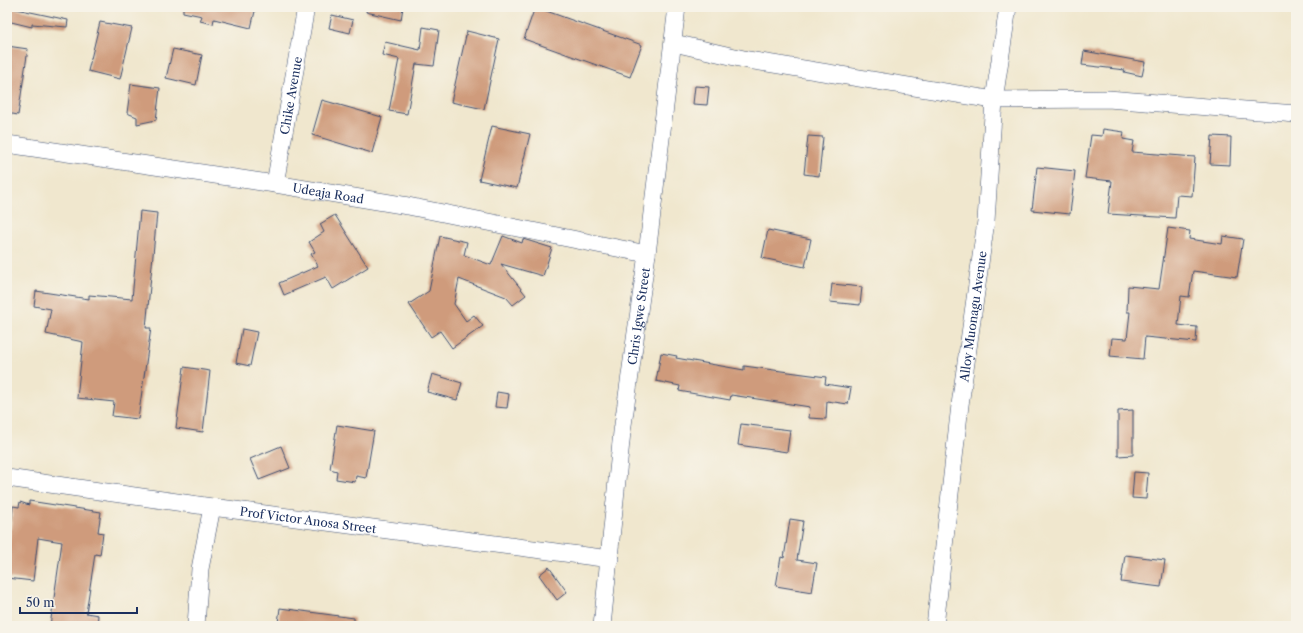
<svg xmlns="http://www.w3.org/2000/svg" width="1303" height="633" viewBox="0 0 1303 633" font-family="'Libre Caslon Text',serif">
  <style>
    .building { fill: #cf9b7c }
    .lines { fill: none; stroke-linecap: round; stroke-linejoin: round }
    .street-casing { stroke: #3b4b6f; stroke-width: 18 }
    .street { stroke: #fff; stroke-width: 17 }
    .labels { text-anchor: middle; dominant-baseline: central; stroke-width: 3; stroke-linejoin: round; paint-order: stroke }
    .street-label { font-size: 12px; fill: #1b2f5e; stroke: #f7f3e8 }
  </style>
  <rect width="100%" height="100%" fill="#f7f3e8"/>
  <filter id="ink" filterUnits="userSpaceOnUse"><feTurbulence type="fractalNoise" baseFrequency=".025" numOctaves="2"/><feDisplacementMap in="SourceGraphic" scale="8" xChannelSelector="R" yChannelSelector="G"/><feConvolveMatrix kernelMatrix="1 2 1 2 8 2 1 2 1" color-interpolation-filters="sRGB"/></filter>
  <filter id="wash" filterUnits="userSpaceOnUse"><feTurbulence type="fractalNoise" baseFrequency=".012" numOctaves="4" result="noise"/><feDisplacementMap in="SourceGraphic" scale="16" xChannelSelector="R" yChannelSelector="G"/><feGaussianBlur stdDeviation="0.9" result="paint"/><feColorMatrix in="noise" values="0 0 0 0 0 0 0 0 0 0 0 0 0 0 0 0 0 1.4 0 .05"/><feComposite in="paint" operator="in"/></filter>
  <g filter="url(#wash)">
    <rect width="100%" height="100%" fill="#f0e7ce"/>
    <g id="blocks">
      <!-- building -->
      <g class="building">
        <polygon points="7,7 68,20 67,27 32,24 32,27 7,21"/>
        <polygon points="183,7 256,7 251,28 214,19 213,24 200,21 202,16 183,12"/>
        <polygon points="367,7 403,7 401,20 366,12"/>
        <polygon points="535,7 642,45 630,77 524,39"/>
        <polygon points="332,15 353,20 350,33 329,28"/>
        <polygon points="100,22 132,28 120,79 88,71"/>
        <polygon points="423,27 439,30 434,66 416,64 407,114 389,111 399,59 382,55 385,42 420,50"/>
        <polygon points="467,31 499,39 484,109 451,102"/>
        <polygon points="7,46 28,49 18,115 7,113"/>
        <polygon points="173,49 202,55 196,85 166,78"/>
        <polygon points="1084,51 1145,62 1142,76 1124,72 1125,70 1082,65"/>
        <polygon points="131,84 160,88 156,120 137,124 137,117 127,113"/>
        <polygon points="695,86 709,87 707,105 693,104"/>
        <polygon points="322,100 382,117 372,153 312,135"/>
        <polygon points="492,126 530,134 517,188 479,180"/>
        <polygon points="1103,129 1124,132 1123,139 1134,141 1132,152 1195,157 1192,196 1177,195 1175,218 1108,214 1112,181 1085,178 1091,135 1102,136"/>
        <polygon points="808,136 823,137 819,176 804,174"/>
        <polygon points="1212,136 1231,137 1230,165 1210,164"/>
        <polygon points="1037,167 1075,171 1070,214 1032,210"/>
        <polygon points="140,211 157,213 146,328 151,328 138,419 112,416 114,402 77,398 83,342 46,334 51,309 34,306 36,291 89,299 89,295 132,299"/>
        <polygon points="335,215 368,267 333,289 326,277 284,295 279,283 318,266 311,254 315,252 309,242 324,232 320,224"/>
        <polygon points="1168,228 1190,231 1189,239 1222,244 1223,236 1243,239 1237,277 1193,271 1189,297 1181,296 1178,325 1197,327 1196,342 1145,337 1143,359 1110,356 1112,338 1127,339 1130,312 1127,312 1128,286 1159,289"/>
        <polygon points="768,230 811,239 805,267 762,258"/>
        <polygon points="440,236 467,242 464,255 491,265 503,236 522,243 523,239 552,248 543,276 501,264 526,295 513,305 506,297 459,279 454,304 466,321 474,315 483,326 452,348 440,331 431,337 409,304 429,291"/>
        <polygon points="832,284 862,287 860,305 830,302"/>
        <polygon points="242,329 257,332 250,366 236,363"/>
        <polygon points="661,353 677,356 676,358 744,370 744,366 826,377 825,384 851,388 848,404 827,401 826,419 809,418 810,407 731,395 730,400 679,391 680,386 656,381"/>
        <polygon points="184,367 210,371 203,432 176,428"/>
        <polygon points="432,374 462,383 457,400 427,392"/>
        <polygon points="497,392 509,394 507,408 495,407"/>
        <polygon points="1133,410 1133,455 1118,456 1118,411"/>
        <polygon points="741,424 790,430 787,452 738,445"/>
        <polygon points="337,425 374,431 366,478 356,476 355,482 336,479 337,471 330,469"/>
        <polygon points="281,446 290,468 259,480 250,459"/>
        <polygon points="1134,472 1148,473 1146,499 1132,498"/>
        <polygon points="29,501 101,512 98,532 103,533 100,555 95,554 86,613 98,615 97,626 50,626 62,542 38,538 33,581 7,578 7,545 9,545 13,506 19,507 20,502 29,505"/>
        <polygon points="790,519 803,521 797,560 817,563 812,592 776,586 781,557 784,558"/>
        <polygon points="1125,555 1165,560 1161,587 1121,582"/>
        <polygon points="549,567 567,592 557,600 539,575"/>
        <polygon points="280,608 354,618 354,626 299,626 278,623"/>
      </g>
    </g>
  </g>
  <g filter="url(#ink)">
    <use href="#blocks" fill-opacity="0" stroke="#3b4b6f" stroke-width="1"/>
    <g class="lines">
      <defs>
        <g id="street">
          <polyline points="674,43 748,60 994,100 1108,99 1296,114"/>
          <path id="s1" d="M 7,144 L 275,184 L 408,206 L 647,254"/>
          <path id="s2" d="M 275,184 L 306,7"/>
          <path id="s3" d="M 7,478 L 212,507 L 610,559"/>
          <polyline points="196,626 200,569 212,507"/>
          <path id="s4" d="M 602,626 L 622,432 L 647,254 L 677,7"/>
          <path id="s5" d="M 935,626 L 960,405 L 986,221 L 994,100 L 1008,7"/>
        </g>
      </defs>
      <!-- street casing -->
      <use href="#street" class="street-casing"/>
      <!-- street -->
      <use href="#street" class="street"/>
    </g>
  </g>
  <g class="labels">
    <!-- street labels -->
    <g class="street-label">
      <text stroke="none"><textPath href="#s2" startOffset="90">Chike Avenue</textPath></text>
      <text stroke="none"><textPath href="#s1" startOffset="325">Udeaja Road</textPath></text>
      <text stroke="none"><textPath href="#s4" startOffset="312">Chris Igwe Street</textPath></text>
      <text stroke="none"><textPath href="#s5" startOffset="312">Alloy Muonagu Avenue</textPath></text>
      <text stroke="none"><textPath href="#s3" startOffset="304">Prof Victor Anosa Street</textPath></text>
    </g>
  </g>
  <!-- margin -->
  <rect width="1303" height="633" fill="none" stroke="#f7f3e8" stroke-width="24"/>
  <!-- scale -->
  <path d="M20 607v6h117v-6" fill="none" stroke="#1b2f5e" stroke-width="2"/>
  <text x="26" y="607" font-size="12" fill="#1b2f5e" stroke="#f7f3e8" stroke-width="3" paint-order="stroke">50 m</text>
</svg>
